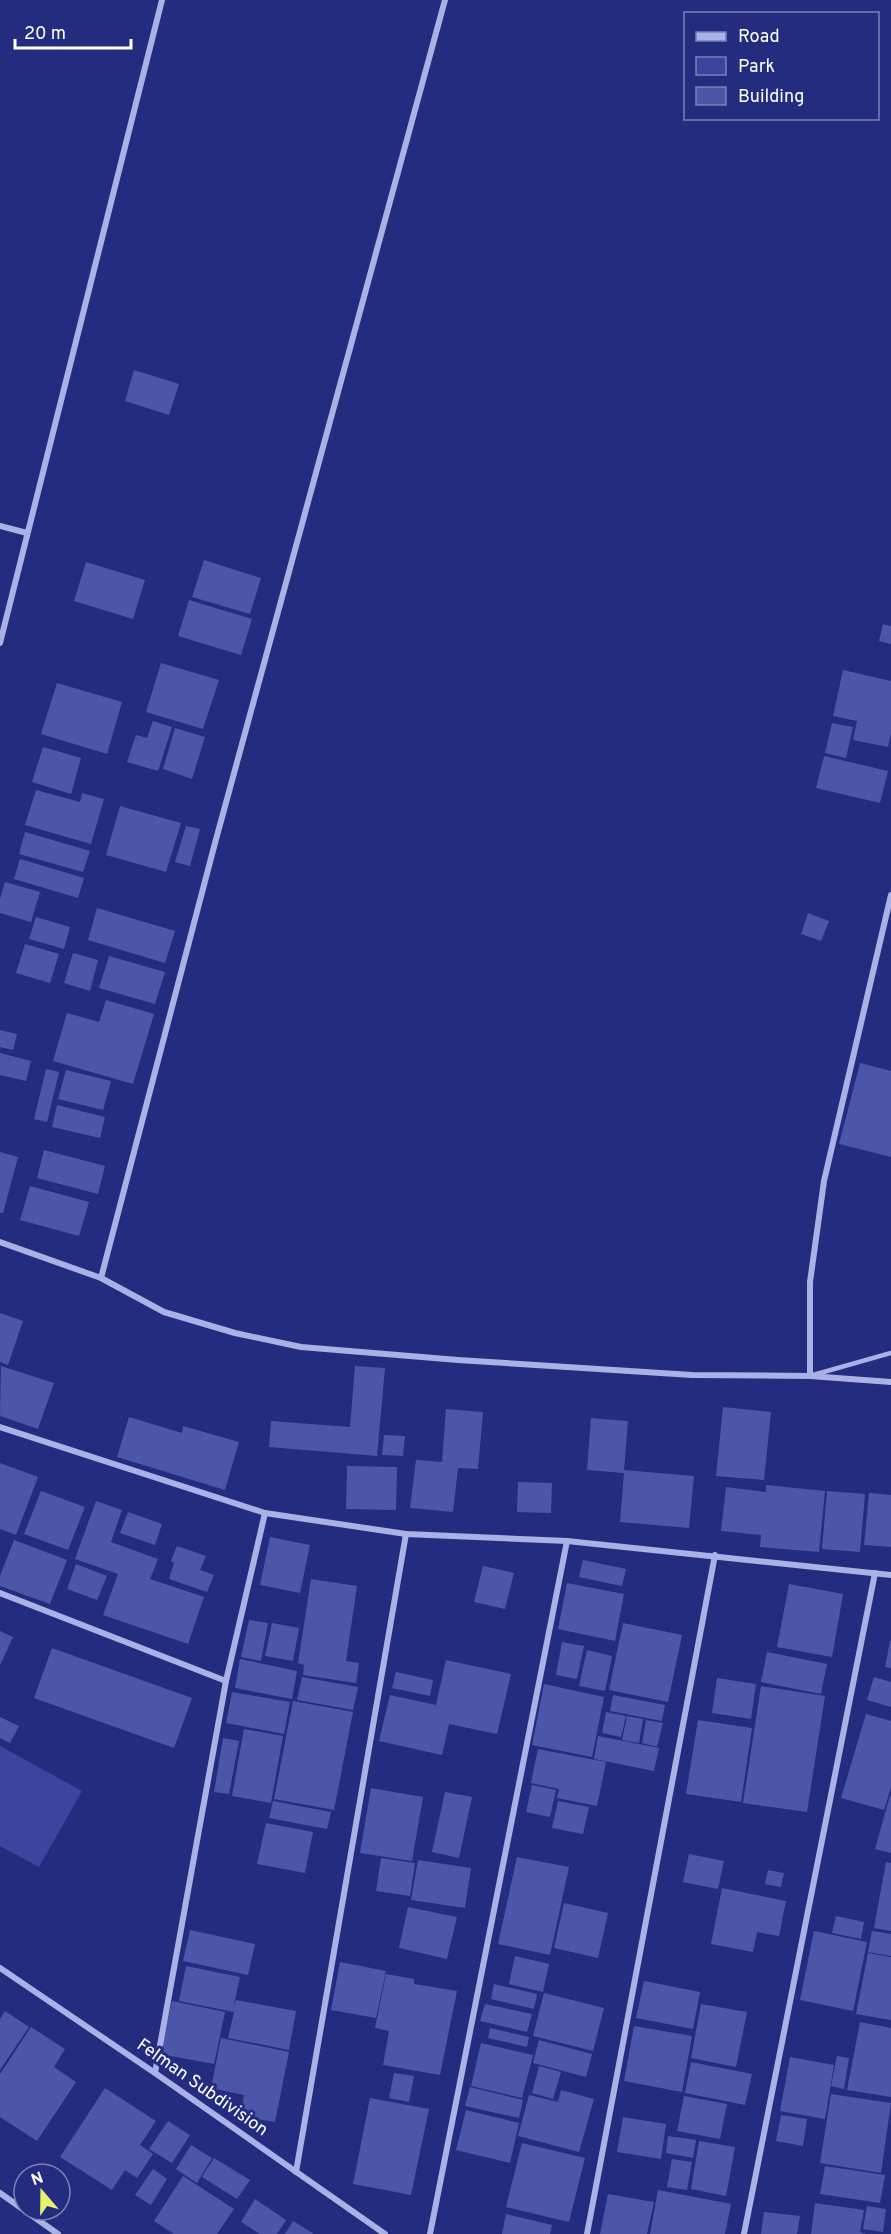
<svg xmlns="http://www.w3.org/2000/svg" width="891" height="2234" viewBox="0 0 891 2234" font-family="Overpass,sans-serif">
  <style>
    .park { fill: #3b459f }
    .building { fill: #4c56a8 }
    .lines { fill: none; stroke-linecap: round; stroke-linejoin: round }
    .service { stroke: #aab1e6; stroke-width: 4.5 }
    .minor { stroke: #aab1e6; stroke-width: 6 }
    .labels { text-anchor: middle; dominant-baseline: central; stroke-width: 6; stroke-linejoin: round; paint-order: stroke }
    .street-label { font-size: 18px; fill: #fff; stroke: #242c80 }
  </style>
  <rect width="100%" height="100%" fill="#242c80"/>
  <!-- park -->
  <polygon class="park" points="0,1746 82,1791 39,1867 0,1846"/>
  <!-- building -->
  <g class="building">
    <polygon points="134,370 179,384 169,415 125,401"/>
    <polygon points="204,560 261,578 250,614 192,597"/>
    <polygon points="86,562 145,580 133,619 74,601"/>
    <polygon points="189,600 252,619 241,655 178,636"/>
    <polygon points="883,624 891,626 891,644 879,641"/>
    <polygon points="161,663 219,680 203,729 146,712"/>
    <polygon points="843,670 891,681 891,733 888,747 853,740 857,721 833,716"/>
    <polygon points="57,683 122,702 107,754 41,734"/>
    <polygon points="153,721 172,727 158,771 127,762 136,735 147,738"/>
    <polygon points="832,723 853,727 846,758 825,753"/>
    <polygon points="175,728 205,737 192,779 163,769"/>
    <polygon points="43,747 81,758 71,794 32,782"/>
    <polygon points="824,756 888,771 880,803 816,788"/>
    <polygon points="36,790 80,802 82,793 104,799 91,844 25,825"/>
    <polygon points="120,806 181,823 166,872 106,855"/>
    <polygon points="186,826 200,829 190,866 175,862"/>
    <polygon points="25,832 90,851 83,872 19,854"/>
    <polygon points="20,859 84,878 78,898 14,879"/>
    <polygon points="5,882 40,892 31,922 0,913 0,899"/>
    <polygon points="97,908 175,931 165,963 88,940"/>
    <polygon points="808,913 829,921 821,941 801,934"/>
    <polygon points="36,917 70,927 64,949 29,939"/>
    <polygon points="25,944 59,954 50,983 16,973"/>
    <polygon points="73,953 98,960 90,991 64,983"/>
    <polygon points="109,956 165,972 155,1004 99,988"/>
    <polygon points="106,1000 154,1014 133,1084 53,1061 67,1013 99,1022"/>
    <polygon points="0,1030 17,1034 13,1050 0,1047"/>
    <polygon points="0,1053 31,1061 26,1081 0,1075"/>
    <polygon points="860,1063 891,1071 891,1157 839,1144"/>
    <polygon points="46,1069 59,1072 47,1122 34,1119"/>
    <polygon points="66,1070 111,1081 103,1110 58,1099"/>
    <polygon points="57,1105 105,1117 100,1138 52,1127"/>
    <polygon points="44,1150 105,1166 98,1194 37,1178"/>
    <polygon points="0,1152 18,1157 3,1213 0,1213"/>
    <polygon points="30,1186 89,1202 79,1236 20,1220"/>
    <polygon points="0,1313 23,1321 8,1365 0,1362"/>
    <polygon points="1,1366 54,1383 38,1429 0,1416"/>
    <polygon points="355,1366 385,1368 377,1456 269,1447 271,1421 350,1427"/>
    <polygon points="723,1407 771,1412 764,1480 716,1476"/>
    <polygon points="446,1409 483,1412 478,1469 458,1468 453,1512 410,1508 416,1460 442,1462"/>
    <polygon points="129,1417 182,1433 183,1426 239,1442 225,1490 117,1457"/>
    <polygon points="591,1418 628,1421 624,1470 694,1476 689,1528 620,1522 624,1473 587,1470"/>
    <polygon points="384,1435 405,1436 403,1456 382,1455"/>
    <polygon points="0,1463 38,1477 16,1535 0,1529"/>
    <polygon points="347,1466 397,1467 396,1510 346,1509"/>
    <polygon points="518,1482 552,1483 551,1513 517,1512"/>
    <polygon points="766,1485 825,1491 819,1552 760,1547 761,1535 721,1531 726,1487 766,1492"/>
    <polygon points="41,1491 85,1507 68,1550 24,1534"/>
    <polygon points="827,1491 865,1494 860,1552 822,1549"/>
    <polygon points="869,1493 891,1495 891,1547 864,1545"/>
    <polygon points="96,1501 122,1510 111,1542 158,1559 150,1579 204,1597 188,1644 103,1615 118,1574 75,1559"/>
    <polygon points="128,1512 162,1524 155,1545 120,1533"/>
    <polygon points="270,1537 310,1545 300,1593 260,1585"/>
    <polygon points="14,1540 67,1560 50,1604 0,1586 0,1576"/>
    <polygon points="177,1546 206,1556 200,1570 214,1575 207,1592 169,1579 174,1563 171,1561"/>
    <polygon points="583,1560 626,1569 622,1586 579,1577"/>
    <polygon points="76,1564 107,1576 97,1600 67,1589"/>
    <polygon points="483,1566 514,1573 505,1609 474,1602"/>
    <polygon points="311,1579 357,1586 346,1661 359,1663 356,1683 303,1675 304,1665 298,1663"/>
    <polygon points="567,1583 624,1594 615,1641 558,1629"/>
    <polygon points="789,1584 843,1594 832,1657 777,1647"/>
    <polygon points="249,1620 268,1623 261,1661 241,1657"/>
    <polygon points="272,1623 299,1628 293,1661 265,1656"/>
    <polygon points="623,1623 682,1635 668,1702 609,1690"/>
    <polygon points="0,1631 13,1637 0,1665"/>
    <polygon points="890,1641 891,1641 891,1668 885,1667"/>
    <polygon points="562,1642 584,1646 577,1679 556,1675"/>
    <polygon points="52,1648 192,1698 174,1748 34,1698"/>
    <polygon points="587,1650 612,1656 605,1691 579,1686"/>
    <polygon points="767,1652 827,1664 821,1694 761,1682"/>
    <polygon points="240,1659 297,1671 292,1699 235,1688"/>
    <polygon points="446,1660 511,1674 497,1734 449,1724 442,1755 379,1741 390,1695 436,1705"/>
    <polygon points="396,1672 433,1680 430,1696 392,1688"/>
    <polygon points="302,1677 358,1687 353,1710 297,1700"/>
    <polygon points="874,1677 891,1682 891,1707 867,1700"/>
    <polygon points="717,1678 756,1684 751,1719 712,1713"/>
    <polygon points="544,1684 604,1697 592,1757 532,1745"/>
    <polygon points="761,1686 825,1696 807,1812 743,1803"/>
    <polygon points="232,1692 290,1702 284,1734 226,1723"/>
    <polygon points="613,1695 665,1705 662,1721 610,1711"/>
    <polygon points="293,1701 353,1712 334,1810 274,1799"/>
    <polygon points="606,1712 626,1716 621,1737 602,1733"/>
    <polygon points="866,1714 891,1721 891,1787 884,1810 841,1798"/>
    <polygon points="627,1716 643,1719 639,1743 622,1740"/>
    <polygon points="0,1717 19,1726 10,1743 0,1738"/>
    <polygon points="646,1720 663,1723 657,1747 642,1743"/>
    <polygon points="698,1720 752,1728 741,1802 686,1794"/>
    <polygon points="244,1729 283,1736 271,1803 232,1796"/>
    <polygon points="598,1736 659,1748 654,1771 594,1759"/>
    <polygon points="223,1738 239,1741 229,1794 214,1792"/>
    <polygon points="538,1749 606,1762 597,1806 557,1798 559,1789 531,1783"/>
    <polygon points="532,1785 556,1790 550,1817 526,1812"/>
    <polygon points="371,1788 423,1797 412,1861 360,1853"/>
    <polygon points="445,1792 472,1797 459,1858 432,1852"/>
    <polygon points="890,1796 891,1796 891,1853 875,1849"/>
    <polygon points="273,1801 331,1812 327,1829 269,1818"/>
    <polygon points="558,1801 589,1807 583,1834 552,1828"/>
    <polygon points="266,1823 313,1832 305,1873 257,1864"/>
    <polygon points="689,1854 724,1861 718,1889 683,1882"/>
    <polygon points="517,1857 569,1867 550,1955 498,1944"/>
    <polygon points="381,1858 415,1863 410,1896 376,1891"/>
    <polygon points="418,1860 471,1868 465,1908 411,1900"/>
    <polygon points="886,1862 891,1863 891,1931 874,1928"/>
    <polygon points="768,1870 784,1873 781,1887 765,1884"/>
    <polygon points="722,1888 786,1901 779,1936 757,1932 753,1952 711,1944"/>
    <polygon points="564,1903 608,1913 598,1958 554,1948"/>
    <polygon points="408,1907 457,1917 447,1959 399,1948"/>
    <polygon points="836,1916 864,1922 861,1939 832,1933"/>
    <polygon points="190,1930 255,1944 248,1975 183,1961"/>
    <polygon points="814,1931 867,1942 853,2011 800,2000"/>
    <polygon points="872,1931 891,1934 891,1956 868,1952"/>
    <polygon points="868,1953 891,1957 891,2020 856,2014"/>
    <polygon points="515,1956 549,1964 543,1992 509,1984"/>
    <polygon points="340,1962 386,1971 376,2018 331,2010"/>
    <polygon points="186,1966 240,1977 233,2009 236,2000 296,2011 289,2050 228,2038 234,2012 179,2001"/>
    <polygon points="386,1974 414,1979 414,1984 457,1991 440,2075 383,2065 389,2031 375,2028"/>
    <polygon points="644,1981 700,1992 693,2029 636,2018"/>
    <polygon points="494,1984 537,1994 534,2009 491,1999"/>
    <polygon points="544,1993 604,2008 593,2051 533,2036"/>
    <polygon points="172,2001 225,2012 214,2064 160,2054"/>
    <polygon points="485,2004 532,2014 527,2032 480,2021"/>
    <polygon points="701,2004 747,2012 736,2067 691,2058"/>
    <polygon points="5,2011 29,2027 0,2070 0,2019"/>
    <polygon points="860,2022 891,2028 891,2097 847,2090"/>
    <polygon points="634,2026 692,2036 682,2092 624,2081"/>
    <polygon points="31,2027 65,2049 54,2067 76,2082 37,2141 0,2117 0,2074"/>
    <polygon points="490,2028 529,2037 527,2047 488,2038"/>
    <polygon points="221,2038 289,2052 275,2122 240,2116 244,2095 211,2088"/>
    <polygon points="539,2040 592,2054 586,2077 533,2063"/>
    <polygon points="481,2043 533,2055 522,2098 471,2086"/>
    <polygon points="837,2056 849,2058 844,2089 831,2086"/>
    <polygon points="790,2057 834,2065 825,2119 780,2111"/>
    <polygon points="691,2062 752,2074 745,2105 685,2093"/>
    <polygon points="539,2066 561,2072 553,2099 532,2093"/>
    <polygon points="394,2073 414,2076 409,2102 389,2098"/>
    <polygon points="470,2087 523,2100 519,2118 465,2106"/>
    <polygon points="105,2088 156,2121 140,2145 153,2154 137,2178 125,2170 112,2190 60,2157"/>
    <polygon points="561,2090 594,2099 579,2152 518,2136 529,2095 558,2102"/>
    <polygon points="831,2094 891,2103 881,2173 820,2163"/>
    <polygon points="684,2096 727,2104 720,2139 677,2131"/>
    <polygon points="370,2098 429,2109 411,2195 353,2184"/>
    <polygon points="466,2110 519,2123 510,2163 456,2150"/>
    <polygon points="781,2115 807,2119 803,2146 776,2141"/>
    <polygon points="623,2117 666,2124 661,2159 617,2152"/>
    <polygon points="168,2121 190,2135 172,2163 149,2149"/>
    <polygon points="668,2136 696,2140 693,2158 666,2153"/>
    <polygon points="699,2141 735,2147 726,2196 691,2189"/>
    <polygon points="522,2143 585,2158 569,2222 506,2207"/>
    <polygon points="191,2145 212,2158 197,2183 176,2169"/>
    <polygon points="214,2158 250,2180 237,2199 202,2177"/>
    <polygon points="672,2159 692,2162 687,2190 667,2187"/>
    <polygon points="825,2166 885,2175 880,2203 820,2194"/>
    <polygon points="153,2169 167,2179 151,2205 135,2195"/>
    <polygon points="183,2176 234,2209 217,2234 174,2234 154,2221"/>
    <polygon points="658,2190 731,2204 725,2234 650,2234"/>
    <polygon points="608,2194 654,2202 647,2234 600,2234"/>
    <polygon points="255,2199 286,2220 277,2234 260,2234 241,2222"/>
    <polygon points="815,2203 864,2210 860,2232 866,2234 811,2234"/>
    <polygon points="867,2206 886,2209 883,2232 863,2229"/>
    <polygon points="764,2212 800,2216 797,2234 761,2234"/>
    <polygon points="506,2214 552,2225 550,2234 502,2234"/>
    <polygon points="293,2221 314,2234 285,2234"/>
  </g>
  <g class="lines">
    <!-- service -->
    <polyline class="service" points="813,1375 891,1353"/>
    <!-- minor -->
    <g class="minor">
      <polyline points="0,526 27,533"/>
      <polyline points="0,643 162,0"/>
      <polyline points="0,1242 101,1278 164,1312 235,1333 301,1347 458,1360 692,1375 810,1376 891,1382"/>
      <polyline points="101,1278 215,843 445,0"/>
      <polyline points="810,1376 810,1282 824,1181 891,895"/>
      <polyline points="0,1427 265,1513 406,1534 567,1541 891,1575"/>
      <polyline points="0,1593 226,1681"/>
      <polyline points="0,1968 155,2073 385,2234"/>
      <polyline points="155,2073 226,1681 265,1513"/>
      <polyline points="296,2172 406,1534"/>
      <polyline points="0,2193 58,2234"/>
      <polyline points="430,2234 567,1541"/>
      <polyline points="587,2234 715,1555"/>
      <polyline points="744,2234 875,1573"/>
    </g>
  </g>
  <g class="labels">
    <!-- street labels -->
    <g class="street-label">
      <text transform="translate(202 2088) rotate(35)">Felman Subdivision</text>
    </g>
  </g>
  <!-- legend -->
  <rect x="684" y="12" width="195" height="108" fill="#242c80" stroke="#7c80b3" stroke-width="1.5"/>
  <rect x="696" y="32" width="30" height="9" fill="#aab1e6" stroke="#7c80b3" stroke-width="1.5"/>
  <text x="738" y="42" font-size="18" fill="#ffffff">Road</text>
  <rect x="696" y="57" width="30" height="18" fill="#3b459f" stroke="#7c80b3" stroke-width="1.5"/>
  <text x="738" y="72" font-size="18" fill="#ffffff">Park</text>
  <rect x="696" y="87" width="30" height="18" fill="#4c56a8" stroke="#7c80b3" stroke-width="1.5"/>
  <text x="738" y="102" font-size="18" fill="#ffffff">Building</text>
  <!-- north arrow -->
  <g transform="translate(42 2192) rotate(340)"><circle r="28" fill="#242c80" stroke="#7c80b3" stroke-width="1.5"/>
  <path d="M0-4.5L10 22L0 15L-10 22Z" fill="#e9f16e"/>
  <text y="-9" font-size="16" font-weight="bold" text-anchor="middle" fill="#ffffff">N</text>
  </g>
  <!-- scale -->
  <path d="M15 39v9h116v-9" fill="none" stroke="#ffffff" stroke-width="3"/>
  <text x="24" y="39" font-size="18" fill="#ffffff" stroke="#242c80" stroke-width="4.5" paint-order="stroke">20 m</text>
</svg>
